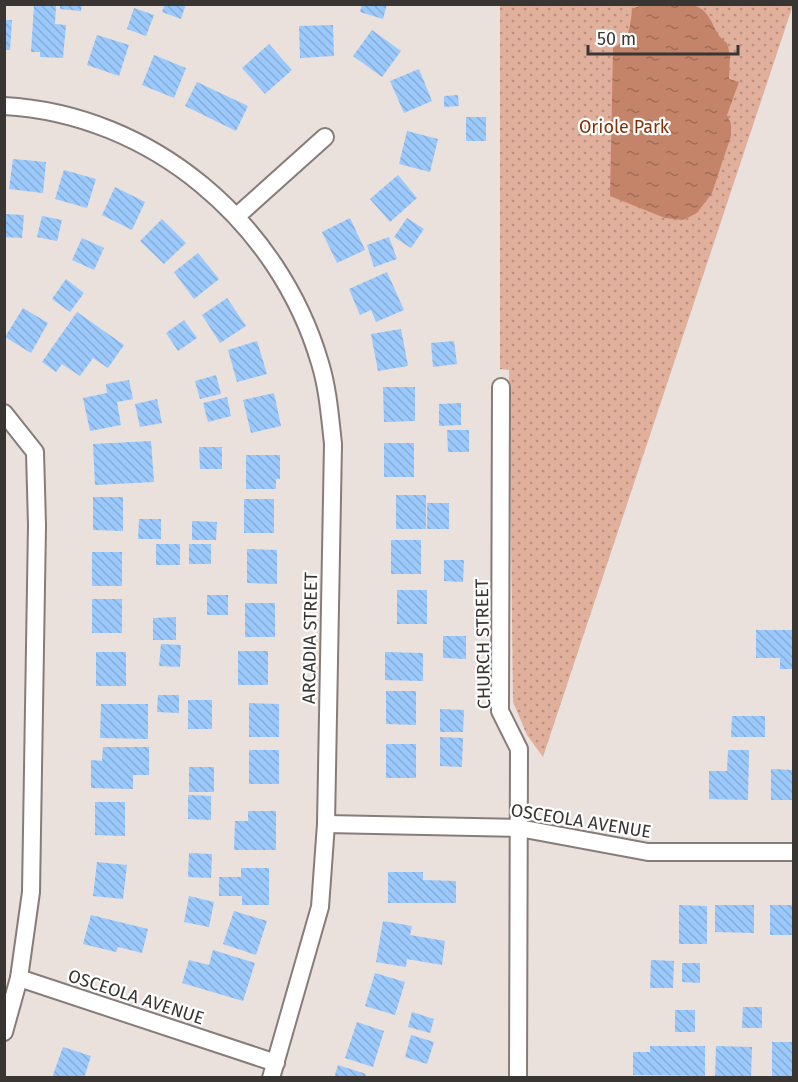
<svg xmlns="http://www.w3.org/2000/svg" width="798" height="1082" viewBox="0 0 798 1082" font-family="'Fira Sans',sans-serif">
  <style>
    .park { fill: url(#park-dots) }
    .water { fill: url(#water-ripples) }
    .building { fill: url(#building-back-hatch) }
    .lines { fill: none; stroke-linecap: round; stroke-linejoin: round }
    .street-casing { stroke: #867d7a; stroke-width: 20 }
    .street { stroke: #fff; stroke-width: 16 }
    .labels { text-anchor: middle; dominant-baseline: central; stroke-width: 4.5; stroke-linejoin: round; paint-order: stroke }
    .park-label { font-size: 18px; fill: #803308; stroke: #fff }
    .street-label { font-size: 18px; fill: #393533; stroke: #fff }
  </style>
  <defs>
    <pattern id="park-dots" width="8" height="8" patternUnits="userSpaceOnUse" patternTransform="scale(1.5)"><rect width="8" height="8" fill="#e1b09c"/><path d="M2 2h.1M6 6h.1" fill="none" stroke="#b79080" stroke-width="1.8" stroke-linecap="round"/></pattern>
    <pattern id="water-ripples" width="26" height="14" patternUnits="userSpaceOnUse" patternTransform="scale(1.5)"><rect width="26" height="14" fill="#c48469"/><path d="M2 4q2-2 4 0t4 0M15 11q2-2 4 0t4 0" fill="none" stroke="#a06d57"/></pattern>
    <pattern id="building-back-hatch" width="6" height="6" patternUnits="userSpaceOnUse" patternTransform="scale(1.5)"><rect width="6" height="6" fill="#9bc9fc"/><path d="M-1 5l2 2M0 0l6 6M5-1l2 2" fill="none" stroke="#86add8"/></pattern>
  </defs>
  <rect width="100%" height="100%" fill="#eae0dc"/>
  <!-- park -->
  <polygon class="park" points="500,5 793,5 543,757 527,735 513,702 509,370 500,369"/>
  <!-- water -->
  <path class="water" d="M 691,4 C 715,11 710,32 727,43 L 730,55 L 729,79 L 739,82 L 727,115 L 731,124 L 731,136 L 712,193 L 697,213 L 683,220 L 665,218 L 610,196 L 613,48 C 630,39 630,28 632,9 L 642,5 Z"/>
  <!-- building -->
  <g class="building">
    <polygon points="60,4 82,4 81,11 60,9"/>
    <polygon points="165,4 186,4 181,19 162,12"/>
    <polygon points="362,4 387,4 383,19 360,12"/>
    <polygon points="34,5 56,5 55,24 66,25 63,58 40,57 40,52 31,52"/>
    <polygon points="134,8 154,15 146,36 127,29"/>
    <polygon points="4,20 12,20 10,50 4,50"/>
    <polygon points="333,25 334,56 300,58 299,26"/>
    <polygon points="372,30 401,51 382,77 353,56"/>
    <polygon points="97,35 129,45 119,76 87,65"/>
    <polygon points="269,44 292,70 265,94 242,68"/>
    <polygon points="154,55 186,68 174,98 142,85"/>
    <polygon points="419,69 432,101 404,113 390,81"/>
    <polygon points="197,82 248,106 236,131 185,106"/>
    <polygon points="458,95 459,106 444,107 444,96"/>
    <rect x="466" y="117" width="20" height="24"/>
    <polygon points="407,131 438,139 430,172 399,164"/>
    <polygon points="13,159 46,162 43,193 9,189"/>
    <polygon points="64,170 96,179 87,208 55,199"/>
    <polygon points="398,175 417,198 390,222 370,199"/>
    <polygon points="115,187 145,202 132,230 102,215"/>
    <polygon points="4,214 24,215 22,238 4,237"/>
    <polygon points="42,216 62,220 57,241 37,237"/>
    <polygon points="350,218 365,250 337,263 322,232"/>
    <polygon points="407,218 424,229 411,248 394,237"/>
    <polygon points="162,219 186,243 164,264 140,241"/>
    <polygon points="389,237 397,259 374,267 367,245"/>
    <polygon points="82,238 104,248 94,270 72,260"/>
    <polygon points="198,253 219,279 194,299 174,272"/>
    <polygon points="387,272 404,310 376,322 371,310 360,315 349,289"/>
    <polygon points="66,279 84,293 70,312 52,299"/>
    <polygon points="227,298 246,326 220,343 202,315"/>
    <polygon points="23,308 48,323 31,353 5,337"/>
    <polygon points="77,312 124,345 108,368 93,358 80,376 62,364 56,372 42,362"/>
    <polygon points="184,320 197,338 178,351 166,333"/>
    <polygon points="401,329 408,366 378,371 371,334"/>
    <polygon points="257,341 267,374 237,382 228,350"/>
    <polygon points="454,341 457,364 433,367 431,343"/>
    <polygon points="216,375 221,394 200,399 195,381"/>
    <polygon points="129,380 133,399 117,402 121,425 90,431 83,398 107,393 106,384"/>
    <polygon points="383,387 415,387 415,421 384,422"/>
    <polygon points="274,393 281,426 251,433 243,400"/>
    <polygon points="227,397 231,416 208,422 203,403"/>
    <polygon points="157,399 162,423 140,427 135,404"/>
    <polygon points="461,403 461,425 439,426 439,404"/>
    <polygon points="447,430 469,430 469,452 448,452"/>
    <polygon points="151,441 154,482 95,485 93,444"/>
    <rect x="384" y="443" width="30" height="34"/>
    <polygon points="199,447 222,447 222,469 200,469"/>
    <polygon points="246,455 280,455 280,479 276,479 276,489 246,489"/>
    <rect x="396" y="495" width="30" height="34"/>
    <polygon points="93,497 123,497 123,531 93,530"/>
    <rect x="244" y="499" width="30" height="34"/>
    <rect x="427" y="503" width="22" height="26"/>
    <polygon points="139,519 161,519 161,539 138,539"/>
    <polygon points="192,521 217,522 216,540 192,540"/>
    <rect x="391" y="540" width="30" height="34"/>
    <rect x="156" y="544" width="24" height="21"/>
    <rect x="189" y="544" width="22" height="20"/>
    <polygon points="247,549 277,550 277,584 247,583"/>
    <rect x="92" y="552" width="30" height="34"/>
    <polygon points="444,560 464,560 463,582 444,581"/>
    <rect x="397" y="590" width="30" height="34"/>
    <rect x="207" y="595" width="21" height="20"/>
    <rect x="92" y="599" width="30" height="34"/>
    <rect x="245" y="603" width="30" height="34"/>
    <polygon points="176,617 176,640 153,640 153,618"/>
    <polygon points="756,630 794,630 794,669 780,669 780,658 756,658"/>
    <polygon points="443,636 466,636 466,659 443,658"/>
    <polygon points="161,644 181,645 180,667 159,666"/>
    <rect x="238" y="651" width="30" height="34"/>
    <rect x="96" y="652" width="30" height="34"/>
    <polygon points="385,652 423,653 423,681 385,680"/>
    <polygon points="386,691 416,691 416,725 386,724"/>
    <polygon points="158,695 179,695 179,713 157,712"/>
    <rect x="188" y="700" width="24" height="29"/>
    <polygon points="249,703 279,704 279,737 249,737"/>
    <polygon points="101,704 148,704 148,739 100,738"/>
    <polygon points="440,709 464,710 463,732 440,732"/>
    <polygon points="732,716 765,716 765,737 731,737"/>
    <polygon points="440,737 463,738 462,767 440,766"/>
    <rect x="386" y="744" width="30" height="34"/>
    <polygon points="103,747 149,747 149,775 133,775 133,789 91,788 91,760 102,761"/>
    <rect x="249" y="750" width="30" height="34"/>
    <polygon points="728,750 749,750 748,800 709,799 709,771 727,771"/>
    <rect x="189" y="767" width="25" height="25"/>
    <polygon points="771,769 794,770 794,800 771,800"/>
    <polygon points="188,795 211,796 211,820 188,819"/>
    <polygon points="95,802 125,802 125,836 95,835"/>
    <polygon points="248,811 276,811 276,850 234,850 235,821 248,821"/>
    <polygon points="189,853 212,854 211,878 188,877"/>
    <polygon points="97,862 127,865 123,899 93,896"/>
    <polygon points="241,868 269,868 269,905 242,905 242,896 219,896 219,877 241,877"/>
    <polygon points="388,872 423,872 423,880 456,881 456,903 388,903"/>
    <polygon points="189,896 214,902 209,927 184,922"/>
    <polygon points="679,905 707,906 707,944 679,944"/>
    <polygon points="715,905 754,905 754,933 715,932"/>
    <rect x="770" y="905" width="24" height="30"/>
    <polygon points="234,911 267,921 256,955 223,944"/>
    <polygon points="91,915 148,929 142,953 118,947 116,952 83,944"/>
    <polygon points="383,921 412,926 410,935 445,941 442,965 407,959 406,967 376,962"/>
    <polygon points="213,950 255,963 243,1001 182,983 189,960 209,965"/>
    <polygon points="651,960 674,961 673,988 650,988"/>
    <polygon points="682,963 700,963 700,983 682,982"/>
    <polygon points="375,973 405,982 395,1015 365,1006"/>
    <polygon points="743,1007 762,1007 762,1028 742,1028"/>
    <rect x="675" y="1010" width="20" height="22"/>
    <polygon points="412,1012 434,1019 430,1033 408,1027"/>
    <polygon points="357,1022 384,1031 373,1067 345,1058"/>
    <polygon points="411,1035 434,1042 427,1064 405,1057"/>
    <rect x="772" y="1042" width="22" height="36"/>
    <polygon points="650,1046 705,1046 705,1076 633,1075 633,1052 650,1052"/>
    <polygon points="716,1046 752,1047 751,1078 715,1078"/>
    <polygon points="63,1047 91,1056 84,1078 52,1078"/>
    <polygon points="338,1065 366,1074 365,1078 334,1078"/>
  </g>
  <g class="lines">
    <defs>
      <g id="street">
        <path d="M 4,106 C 152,114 279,223 320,363 C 328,389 330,417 333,444 L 326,824 L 320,907 L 271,1078"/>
        <polyline points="237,216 325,137"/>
        <polyline points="501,387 500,711 519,749 518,1078"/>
        <polyline points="4,413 35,452 37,525 31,892 19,978 4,1032"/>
        <polyline points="326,824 519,828 648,852 794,852"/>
        <polyline points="19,978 276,1063"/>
      </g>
    </defs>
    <!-- street casing -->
    <use href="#street" class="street-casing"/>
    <!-- street -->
    <use href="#street" class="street"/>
  </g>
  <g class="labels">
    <!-- park labels -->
    <g class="park-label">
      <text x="624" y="127">Oriole Park</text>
    </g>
    <!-- street labels -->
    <g class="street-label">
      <text transform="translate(310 638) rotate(-89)">ARCADIA STREET</text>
      <text transform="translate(483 644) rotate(-91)">CHURCH STREET</text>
      <text transform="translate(581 821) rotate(9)">OSCEOLA AVENUE</text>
      <text transform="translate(136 997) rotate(18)">OSCEOLA AVENUE</text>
    </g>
  </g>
  <!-- border -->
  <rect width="798" height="1082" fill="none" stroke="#393533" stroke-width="12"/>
  <!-- scale -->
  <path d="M588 45v9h150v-9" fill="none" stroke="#393533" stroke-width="3"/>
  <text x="597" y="45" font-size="18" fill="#393533" stroke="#ffffff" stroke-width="4.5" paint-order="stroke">50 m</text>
</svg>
